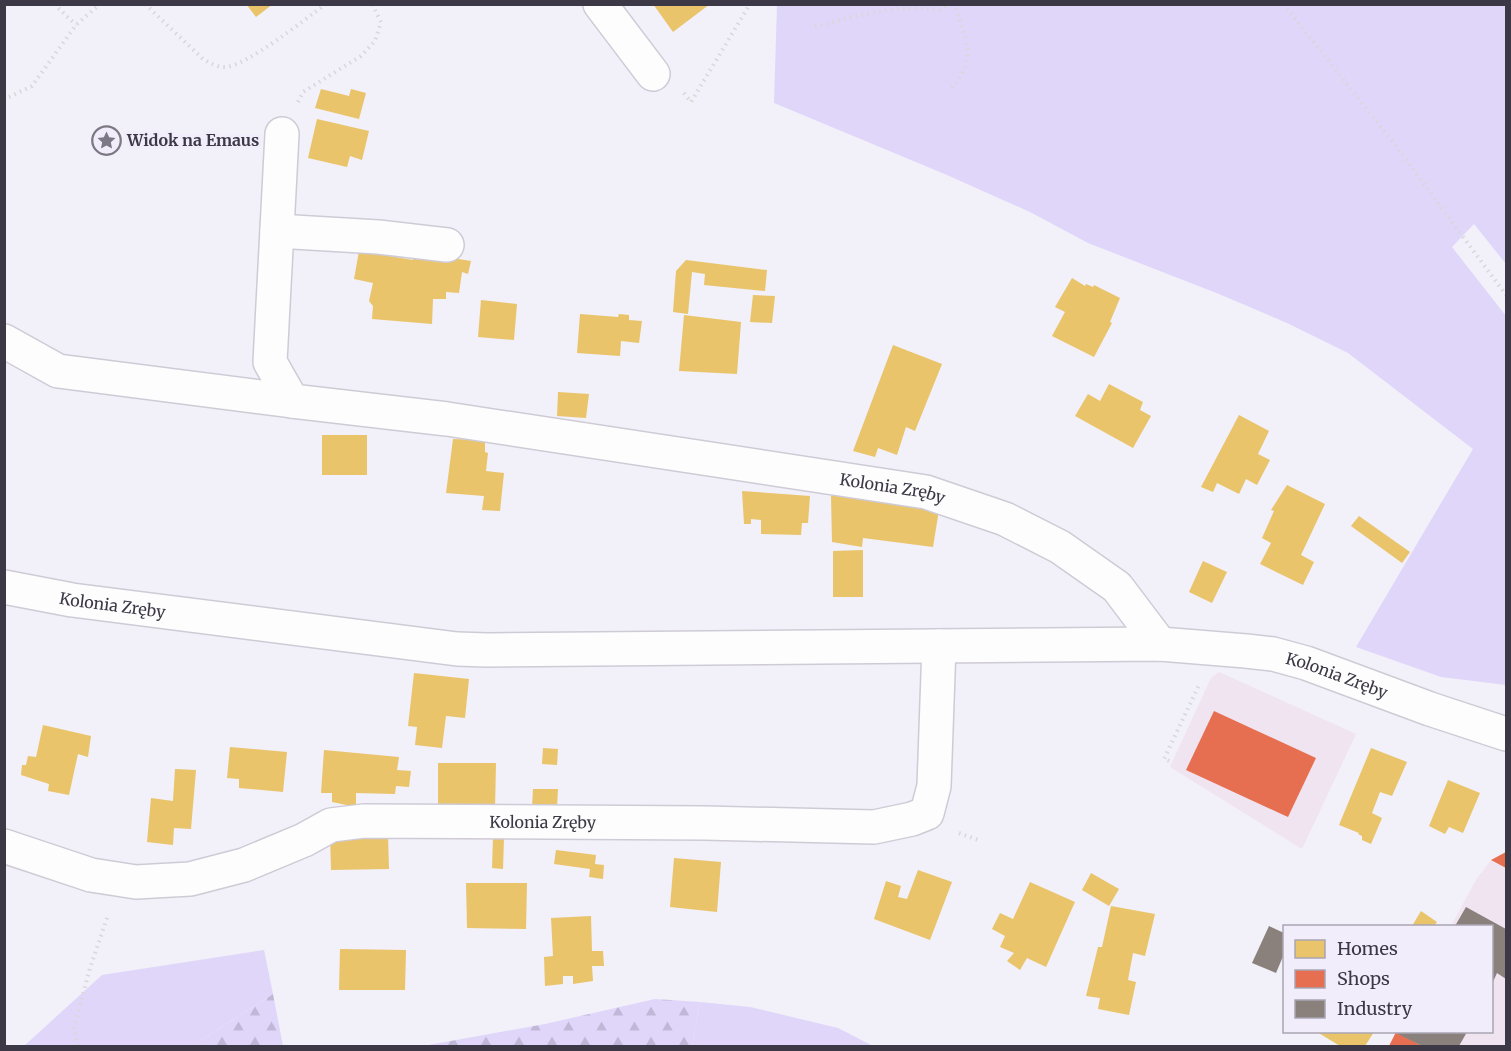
<svg xmlns="http://www.w3.org/2000/svg" width="1511" height="1051" viewBox="0 0 1511 1051" font-family="Merriweather,serif">
  <style>
    .commercial { fill: #efe4f0 }
    .green { fill: #e0d6fa }
    .forest { fill: url(#forest-firs) }
    .homes { fill: #e9c46a }
    .shops { fill: #e76f51 }
    .industry { fill: #8a817c }
    .lines { fill: none; stroke-linecap: round; stroke-linejoin: round }
    .minor-casing { stroke: #cfcbd6; stroke-width: 36 }
    .path { stroke: #d8d7da; stroke-width: 4; stroke-dasharray: 1.5 4.5; stroke-linecap: butt }
    .minor { stroke: #fdfdfe; stroke-width: 33 }
    .labels { text-anchor: middle; dominant-baseline: central; stroke-width: 6; stroke-linejoin: round; paint-order: stroke }
    .poi-label { font-size: 16px; font-weight: bold; fill: #3c3845; stroke: #f1edfb; text-anchor: start }
    .street-label { font-size: 16px; fill: #3c3845; stroke: #f1edfb }
  </style>
  <defs>
    <pattern id="forest-firs" width="22" height="20" patternUnits="userSpaceOnUse" patternTransform="scale(1.5)"><rect width="22" height="20" fill="#e0d6fa"/><path d="M5 1l3.5 6h-7zM16 11l3.5 6h-7z" fill="#c1b8d8"/></pattern>
  </defs>
  <rect width="100%" height="100%" fill="#f2f0f8"/>
  <!-- commercial -->
  <g class="commercial">
    <polygon points="1219,672 1356,734 1302,849 1170,767 1211,678"/>
    <polygon points="1506,852 1506,1046 1389,1046 1396,1032 1492,1032 1492,926 1451,926 1476,880 1491,860"/>
  </g>
  <!-- green -->
  <g class="green">
    <polygon points="777,5 1506,5 1506,264 1474,224 1452,247 1506,316 1506,685 1441,677 1356,647 1473,449 1348,353 1287,323 1219,294 1088,243 1030,212 947,175 774,103"/>
    <polygon points="264,950 273,994 192,1046 24,1046 102,975"/>
    <polygon points="700,1002 750,1007 838,1028 873,1046 692,1046"/>
  </g>
  <!-- forest -->
  <g class="forest">
    <polygon points="273,994 283,1046 192,1046"/>
    <polygon points="655,999 700,1002 692,1046 423,1046 545,1024"/>
  </g>
  <!-- homes -->
  <g class="homes">
    <polygon points="246,4 273,4 256,17"/>
    <polygon points="653,4 710,4 673,32"/>
    <polygon points="321,89 349,96 351,89 366,93 359,119 315,108"/>
    <polygon points="317,119 369,131 362,160 350,156 347,167 308,158"/>
    <polygon points="359,251 413,260 415,252 471,261 468,274 462,272 459,293 446,292 446,299 433,299 432,324 372,319 373,306 369,301 373,283 354,279"/>
    <polygon points="686,260 767,270 765,291 704,285 705,274 692,272 688,314 673,312 676,271"/>
    <polygon points="1072,278 1085,286 1086,284 1093,287 1094,285 1120,298 1110,322 1112,323 1094,357 1052,336 1065,312 1055,307"/>
    <polygon points="753,295 775,296 772,323 750,322"/>
    <polygon points="481,300 517,304 514,340 478,337"/>
    <polygon points="580,314 618,317 619,314 629,315 629,320 642,321 639,343 621,341 620,356 577,353"/>
    <polygon points="684,315 741,322 737,374 679,371"/>
    <polygon points="893,345 942,364 915,431 906,427 897,455 878,448 875,457 853,451"/>
    <polygon points="1109,384 1143,402 1140,410 1151,416 1133,448 1075,416 1088,394 1100,401"/>
    <polygon points="558,392 589,394 586,418 557,416"/>
    <polygon points="1239,415 1269,431 1258,454 1270,460 1257,485 1246,479 1239,494 1217,483 1213,492 1201,487"/>
    <rect x="322" y="435" width="45" height="40"/>
    <polygon points="453,439 485,440 485,452 488,453 486,471 504,473 500,511 482,510 484,496 446,493"/>
    <polygon points="1287,485 1325,504 1301,555 1314,562 1303,585 1260,564 1271,543 1262,538 1274,511 1271,510"/>
    <polygon points="742,491 810,496 808,523 802,523 801,535 761,534 761,520 751,519 751,524 744,524"/>
    <polygon points="831,496 851,496 939,510 933,547 863,538 862,547 832,542"/>
    <polygon points="1359,516 1410,552 1402,563 1351,526"/>
    <polygon points="863,550 863,597 833,597 833,551"/>
    <polygon points="1203,561 1227,572 1212,603 1189,592"/>
    <polygon points="414,673 469,679 465,718 446,716 442,748 415,745 417,727 408,726"/>
    <polygon points="43,725 91,736 88,757 78,754 69,795 48,791 49,784 21,775 22,765 26,765 28,756 36,757"/>
    <polygon points="230,747 287,752 283,792 239,788 239,779 227,778"/>
    <polygon points="543,748 558,749 557,765 542,764"/>
    <polygon points="1371,748 1407,762 1392,796 1380,792 1372,813 1382,818 1371,844 1362,840 1362,836 1358,834 1359,833 1339,825"/>
    <polygon points="324,750 399,757 397,770 411,771 409,787 396,786 395,794 356,793 356,807 332,802 332,793 321,793"/>
    <polygon points="438,763 496,763 495,809 438,810"/>
    <polygon points="175,769 196,770 191,829 174,828 173,845 147,842 151,798 173,801"/>
    <polygon points="1448,780 1480,793 1463,833 1449,827 1445,834 1429,826"/>
    <polygon points="533,789 558,789 557,807 532,807"/>
    <polygon points="388,835 389,869 331,870 330,836"/>
    <polygon points="493,838 504,838 503,869 492,868"/>
    <polygon points="556,850 596,855 595,864 604,865 603,879 589,877 590,869 554,864"/>
    <polygon points="674,858 721,862 717,912 670,907"/>
    <polygon points="918,870 952,882 930,940 874,919 886,881 901,886 898,897 907,899"/>
    <polygon points="1091,873 1119,889 1109,906 1082,890"/>
    <polygon points="1030,882 1075,902 1046,967 1027,958 1020,970 1007,961 1014,953 1000,947 1005,936 992,929 1000,913 1013,919"/>
    <polygon points="466,883 527,883 526,929 467,928"/>
    <polygon points="1111,906 1155,914 1145,956 1133,953 1128,980 1136,982 1129,1015 1098,1009 1100,998 1086,996 1098,947 1102,947"/>
    <polygon points="1421,911 1437,922 1434,926 1412,926"/>
    <polygon points="591,916 592,951 603,951 604,966 592,966 593,981 573,984 573,976 563,976 563,984 545,986 544,957 553,956 551,918"/>
    <polygon points="340,949 406,950 405,990 339,990"/>
    <polygon points="1317,1032 1374,1032 1365,1046 1340,1046"/>
  </g>
  <!-- shops -->
  <g class="shops">
    <polygon points="1214,711 1316,758 1288,817 1186,770"/>
    <polygon points="1506,852 1506,868 1491,860"/>
    <polygon points="1396,1032 1422,1046 1389,1046"/>
  </g>
  <!-- industry -->
  <g class="industry">
    <polygon points="1466,907 1506,929 1506,979 1497,973 1492,984 1492,926 1455,926"/>
    <polygon points="1269,926 1284,933 1284,954 1276,973 1252,963"/>
    <polygon points="1394,1032 1467,1032 1459,1046 1422,1046"/>
  </g>
  <g class="lines">
    <defs>
      <g id="minor">
        <polyline points="600,4 653,74"/>
        <path id="s1" d="M 282,134 L 270,362 L 292,401 L 447,419 L 926,492 L 1005,519 L 1060,547 L 1117,587 L 1160,644"/>
        <polyline points="277,231 378,237 447,245"/>
        <polyline points="4,341 58,371 292,401"/>
        <path id="s2" d="M 4,587 L 72,600 L 457,649 L 487,650 L 1160,644 L 1246,651 L 1273,654 L 1306,663 L 1430,709 L 1506,734"/>
        <path id="s3" d="M 4,846 L 91,875 L 136,882 L 190,879 L 244,865 L 304,840 L 331,825 L 364,821 L 705,823 L 874,827 L 912,819 L 927,813 L 934,786 L 939,646"/>
      </g>
    </defs>
    <!-- minor casing -->
    <use href="#minor" class="minor-casing"/>
    <!-- path -->
    <g class="path">
      <polyline points="54,4 76,25"/>
      <path d="M 145,4 L 203,59 C 210,63 216,67 225,67 C 247,66 305,19 326,4"/>
      <polyline points="1283,4 1393,142 1506,295"/>
      <path d="M 815,27 C 858,15 895,4 940,10 L 947,4"/>
      <path d="M 952,88 C 979,57 965,38 954,4"/>
      <polyline points="684,93 691,102 750,4"/>
      <polyline points="9,97 32,86 76,25 100,4"/>
      <polyline points="298,102 303,92 361,56 375,41 381,22 372,4"/>
      <polyline points="1169,761 1164,759 1200,683"/>
      <polyline points="959,833 978,840"/>
      <polyline points="78,1046 74,1028 90,968 108,915"/>
    </g>
    <!-- minor -->
    <use href="#minor" class="minor"/>
  </g>
  <!-- icons -->
  <defs>
    <symbol id="sight-ring" viewBox="-11 -11 22 22"><circle r="9.5" fill="#f1edfb" stroke="#7c7884" stroke-width="1.5"/><path d="M0-6L1.8-2.2L6-1.7L2.9 1.2L3.7 5.4L0 3.3L-3.7 5.4L-2.9 1.2L-6-1.7L-1.8-2.2Z" fill="#7c7884"/></symbol>
  </defs>
  <g fill-rule="evenodd">
    <use href="#sight-ring" x="90" y="124" width="33" height="33"/>
  </g>
  <g class="labels">
    <!-- poi labels -->
    <g class="poi-label">
      <text x="127" y="140">Widok na Emaus</text>
    </g>
    <!-- street labels -->
    <g class="street-label">
      <text stroke="none"><textPath href="#s1" startOffset="880">Kolonia Zręby</textPath></text>
      <text stroke="none"><textPath href="#s2" startOffset="110">Kolonia Zręby</textPath></text>
      <text stroke="none"><textPath href="#s2" startOffset="1341">Kolonia Zręby</textPath></text>
      <text stroke="none"><textPath href="#s3" startOffset="555">Kolonia Zręby</textPath></text>
    </g>
  </g>
  <!-- border -->
  <rect width="1511" height="1051" fill="none" stroke="#3c3845" stroke-width="12"/>
  <!-- legend -->
  <rect x="1283" y="925" width="210" height="108" fill="#f1edfb" stroke="#a9a5b2" stroke-width="1.5"/>
  <rect x="1295" y="940" width="30" height="18" fill="#e9c46a" stroke="#a9a5b2" stroke-width="1.5"/>
  <text x="1337" y="955" font-size="18" fill="#3c3845">Homes</text>
  <rect x="1295" y="970" width="30" height="18" fill="#e76f51" stroke="#a9a5b2" stroke-width="1.5"/>
  <text x="1337" y="985" font-size="18" fill="#3c3845">Shops</text>
  <rect x="1295" y="1000" width="30" height="18" fill="#8a817c" stroke="#a9a5b2" stroke-width="1.5"/>
  <text x="1337" y="1015" font-size="18" fill="#3c3845">Industry</text>
</svg>
